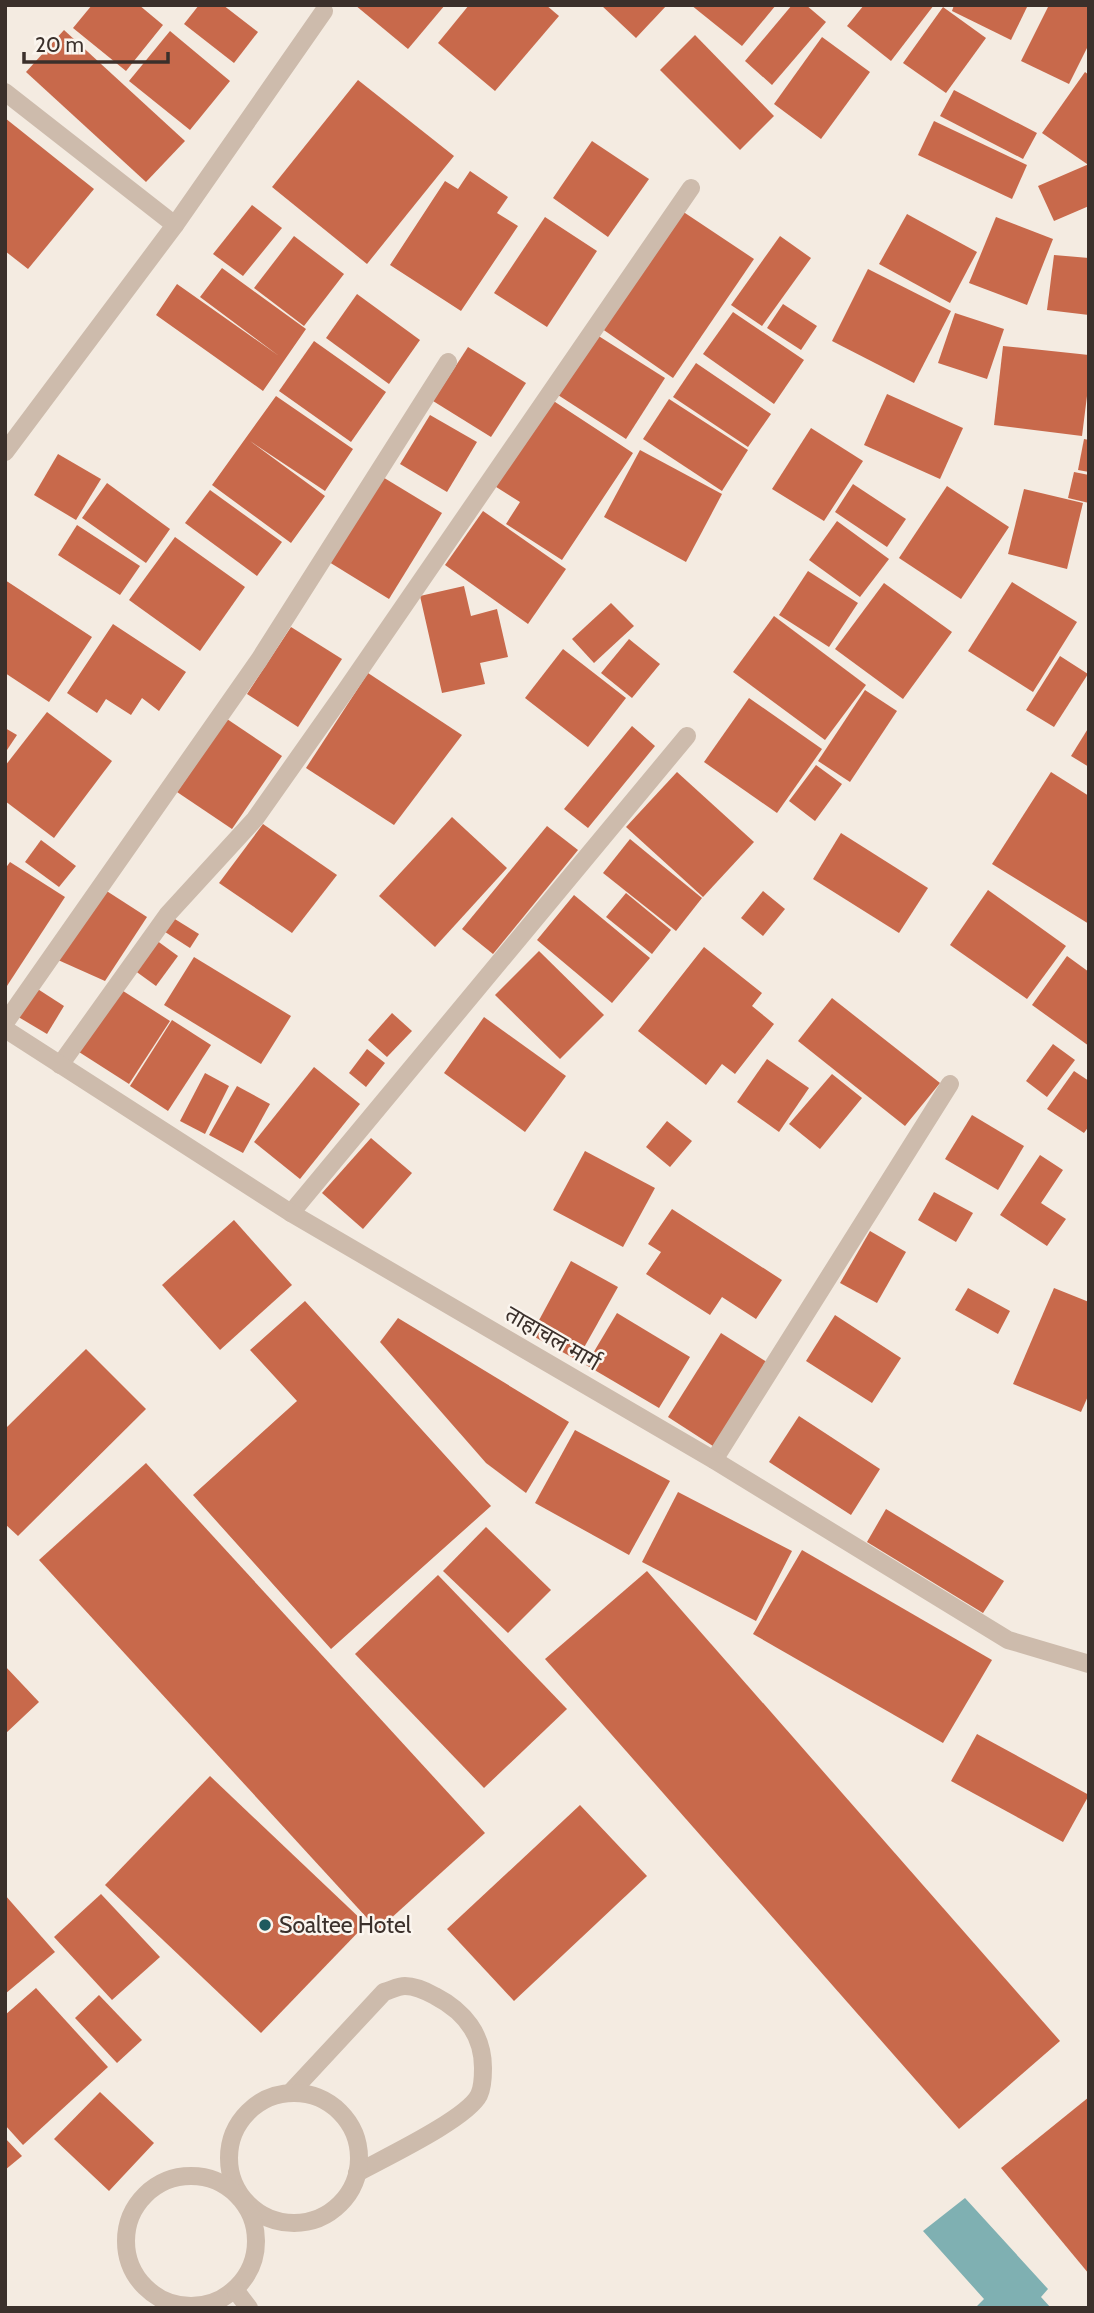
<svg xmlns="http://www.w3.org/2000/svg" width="1094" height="2313" viewBox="0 0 1094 2313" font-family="Cabin,'Noto Sans Devanagari',sans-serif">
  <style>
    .water { fill: #7fb0b2 }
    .building { fill: #c8694b }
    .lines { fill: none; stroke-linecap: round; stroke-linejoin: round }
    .service { stroke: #cdbbac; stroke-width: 18 }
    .minor { stroke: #cdbbac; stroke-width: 18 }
    .tertiary { stroke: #cdbbac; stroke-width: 18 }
    .poi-dot { fill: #1f5a5e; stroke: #fbf5ee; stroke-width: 2.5 }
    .labels { text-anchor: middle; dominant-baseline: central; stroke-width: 5; stroke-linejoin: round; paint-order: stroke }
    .street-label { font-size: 23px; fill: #3b302b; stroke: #fbf5ee }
    .poi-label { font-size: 23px; fill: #3b302b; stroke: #fbf5ee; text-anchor: start }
  </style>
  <rect width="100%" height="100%" fill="#f4ebe1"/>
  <!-- water -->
  <polygon class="water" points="965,2198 1048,2289 1041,2297 1051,2308 975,2308 984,2299 923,2231"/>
  <!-- building -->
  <g class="building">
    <polygon points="92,5 139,5 163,25 126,71 73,28"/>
    <polygon points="199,5 223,5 258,32 234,63 184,24"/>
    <polygon points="355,5 445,5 408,49"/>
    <polygon points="469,5 546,5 559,16 495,91 438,43"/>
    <polygon points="601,5 667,5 636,38"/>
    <polygon points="691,5 776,5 742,46"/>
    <polygon points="792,5 806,5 826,22 772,85 745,61"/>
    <polygon points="864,5 934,5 891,61 847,26"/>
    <polygon points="954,5 1028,5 1011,40 952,11"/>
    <polygon points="1049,5 1089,5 1089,44 1069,84 1021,61"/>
    <polygon points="943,7 986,38 946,93 903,63"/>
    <polygon points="64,30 185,141 146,182 26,72"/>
    <polygon points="170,31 230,81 190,130 129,81"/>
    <polygon points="695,35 774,116 740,150 660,70"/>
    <polygon points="822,37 870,72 821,139 774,104"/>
    <polygon points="1085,72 1089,75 1089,161 1087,164 1042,133"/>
    <polygon points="358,80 454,156 367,264 272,187"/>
    <polygon points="954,90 1037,133 1023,159 940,116"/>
    <polygon points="5,118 94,189 28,269 5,251"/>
    <polygon points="934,121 1027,165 1012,199 918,155"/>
    <polygon points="592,141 649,179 608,237 553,198"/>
    <polygon points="1089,164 1089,206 1054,221 1038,186"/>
    <polygon points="470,171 508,197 497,213 518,226 461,311 390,265 445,181 458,189"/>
    <polygon points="252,205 282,228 243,276 213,254"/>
    <polygon points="679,209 754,259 673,378 598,326"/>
    <polygon points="907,214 977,252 950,303 879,264"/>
    <polygon points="545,217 597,251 547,327 494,293"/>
    <polygon points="996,217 1053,239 1027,305 969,283"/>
    <polygon points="294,236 344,274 304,326 254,288"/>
    <polygon points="780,236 811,258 762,326 731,305"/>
    <polygon points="1054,255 1089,258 1089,315 1047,310"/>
    <polygon points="222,268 306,329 263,391 156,315 177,284 279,356 200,297"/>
    <polygon points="868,269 951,311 914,383 832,341"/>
    <polygon points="357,294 420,340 389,384 326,338"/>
    <polygon points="783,304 817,326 801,350 767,328"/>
    <polygon points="733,312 804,360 774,404 703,354"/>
    <polygon points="955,313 1004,329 987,379 938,363"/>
    <polygon points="597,335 665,378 626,439 558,395"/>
    <polygon points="314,341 386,392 351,442 279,391"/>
    <polygon points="1003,346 1089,355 1089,380 1082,436 994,425"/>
    <polygon points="468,347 526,383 491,437 433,401"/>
    <polygon points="696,363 771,414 748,447 673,397"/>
    <polygon points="887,394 963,428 940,479 864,445"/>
    <polygon points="276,396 353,449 325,491 250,441 325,496 291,543 212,485"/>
    <polygon points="549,398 633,453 562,560 506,524 520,502 493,485"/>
    <polygon points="669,399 748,450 722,491 643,439"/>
    <polygon points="430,415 477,442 447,492 400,464"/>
    <polygon points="811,428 863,461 824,521 772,489"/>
    <polygon points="1084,439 1089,440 1089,472 1078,470"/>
    <polygon points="640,450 722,494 686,562 604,517"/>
    <polygon points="58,454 101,479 76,520 34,495"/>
    <polygon points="1074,472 1089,475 1089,503 1068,498"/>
    <polygon points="381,476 442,513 389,599 329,562"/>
    <polygon points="107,483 170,529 146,563 82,518"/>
    <polygon points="853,484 906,519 887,547 835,512"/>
    <polygon points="947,486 1009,527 961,599 899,558"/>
    <polygon points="1024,489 1083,503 1067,569 1008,554"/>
    <polygon points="210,490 282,542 257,576 185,523"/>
    <polygon points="483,511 566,569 528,624 445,565"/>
    <polygon points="837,521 889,559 860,597 809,560"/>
    <polygon points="77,525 140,566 120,595 58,555"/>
    <polygon points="175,537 245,587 200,651 129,600"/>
    <polygon points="808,571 858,603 829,647 779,615"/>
    <polygon points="5,580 92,637 49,702 5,673"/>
    <polygon points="1012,582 1077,622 1033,692 968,651"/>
    <polygon points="884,583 952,632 903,699 835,649"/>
    <polygon points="464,586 471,616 497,609 508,657 480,663 485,684 442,693 420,596"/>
    <polygon points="611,603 634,626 594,663 572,639"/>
    <polygon points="774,616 866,685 825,740 733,672"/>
    <polygon points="113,624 186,672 159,711 142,698 131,715 106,699 97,713 67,693"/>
    <polygon points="291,627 342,659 298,727 247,694"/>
    <polygon points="629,639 660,664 632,698 601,673"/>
    <polygon points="563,649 626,698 588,747 525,698"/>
    <polygon points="1060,656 1088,674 1054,727 1026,710"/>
    <polygon points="368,673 462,735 394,825 306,768"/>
    <polygon points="865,690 897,711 850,782 818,761"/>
    <polygon points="749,698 822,749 777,813 704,762"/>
    <polygon points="47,712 112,761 54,838 5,801 5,766"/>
    <polygon points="227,719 282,756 232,829 177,792"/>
    <polygon points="632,726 655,746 588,828 564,809"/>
    <polygon points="1089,727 1089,767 1071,756"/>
    <polygon points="5,728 17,735 5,753"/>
    <polygon points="816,765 842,784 815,821 789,801"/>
    <polygon points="677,772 754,842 703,897 626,827"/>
    <polygon points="1051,772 1089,796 1089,924 992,864"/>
    <polygon points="452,817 507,868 435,947 379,896"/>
    <polygon points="263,824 337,875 292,933 219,883"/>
    <polygon points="547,826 578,850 493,954 462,929"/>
    <polygon points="841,833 928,888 899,933 813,879"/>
    <polygon points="630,839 702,898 676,931 603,873"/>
    <polygon points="41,840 76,866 59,887 25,862"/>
    <polygon points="10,862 65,897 5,989 5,869"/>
    <polygon points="102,888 147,917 105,981 58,960"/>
    <polygon points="988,890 1066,946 1027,999 950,945"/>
    <polygon points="763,891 785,909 763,936 741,918"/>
    <polygon points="626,893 671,930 652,954 606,917"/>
    <polygon points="574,895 650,958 612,1003 537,940"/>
    <polygon points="170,916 199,934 190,948 162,930"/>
    <polygon points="156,940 178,956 156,986 134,970"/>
    <polygon points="704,947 762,993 752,1006 774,1024 735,1074 722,1064 706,1085 638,1031"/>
    <polygon points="539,951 604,1015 560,1059 495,995"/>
    <polygon points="1067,956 1089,972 1089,1046 1032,1005"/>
    <polygon points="194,957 291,1016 261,1064 164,1005"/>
    <polygon points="33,986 64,1006 47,1034 15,1015"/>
    <polygon points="120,989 170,1021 129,1084 79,1052"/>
    <polygon points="832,998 940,1083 905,1126 798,1041"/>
    <polygon points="392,1013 412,1031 387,1057 368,1040"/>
    <polygon points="484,1017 566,1076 525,1132 444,1073"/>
    <polygon points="172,1020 211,1045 168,1111 130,1086"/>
    <polygon points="1053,1044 1075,1060 1047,1097 1026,1081"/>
    <polygon points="367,1049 385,1063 366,1087 349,1073"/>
    <polygon points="767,1059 809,1088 779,1132 737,1102"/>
    <polygon points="314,1067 360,1104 300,1179 254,1142"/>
    <polygon points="1074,1071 1089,1081 1089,1126 1084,1133 1047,1109"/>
    <polygon points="205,1073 229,1086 205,1134 180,1121"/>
    <polygon points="832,1074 862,1098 820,1149 789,1124"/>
    <polygon points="237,1086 270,1104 243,1153 209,1135"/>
    <polygon points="972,1115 1024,1146 998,1190 945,1159"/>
    <polygon points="667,1121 692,1141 670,1167 646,1147"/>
    <polygon points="371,1138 412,1173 363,1229 322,1193"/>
    <polygon points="585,1151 655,1188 623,1247 553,1210"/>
    <polygon points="1040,1155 1063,1170 1041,1203 1066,1219 1047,1246 1000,1215"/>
    <polygon points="934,1192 973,1213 956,1242 918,1220"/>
    <polygon points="672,1209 782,1280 756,1319 722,1297 710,1315 646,1274 661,1252 648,1244"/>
    <polygon points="234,1220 292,1285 220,1350 162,1285"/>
    <polygon points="870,1231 906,1252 877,1303 840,1283"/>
    <polygon points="571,1261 618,1287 577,1360 531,1335"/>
    <polygon points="968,1288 1010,1311 998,1334 955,1310"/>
    <polygon points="1054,1288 1089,1302 1089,1394 1081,1412 1013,1384"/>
    <polygon points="305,1301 491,1506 331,1649 193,1495 297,1401 250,1350"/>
    <polygon points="617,1313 690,1357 659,1408 586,1365"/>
    <polygon points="835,1315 901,1358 872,1403 806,1361"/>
    <polygon points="398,1318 569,1422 526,1493 486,1463 380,1342"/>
    <polygon points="721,1333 770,1364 716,1448 668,1417"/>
    <polygon points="86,1349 146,1409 18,1536 5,1524 5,1429"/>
    <polygon points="799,1416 880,1469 851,1515 769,1462"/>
    <polygon points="575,1430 670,1481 629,1555 535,1503"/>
    <polygon points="146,1463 485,1833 378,1930 39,1560"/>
    <polygon points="678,1492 792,1551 756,1621 642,1562"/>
    <polygon points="886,1509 1004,1581 983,1613 867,1542"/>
    <polygon points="486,1527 551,1590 508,1633 443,1571"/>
    <polygon points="802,1550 992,1660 943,1743 753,1634"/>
    <polygon points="647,1571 1060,2041 959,2129 545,1659"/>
    <polygon points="438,1575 567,1709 484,1788 355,1654"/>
    <polygon points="5,1666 39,1702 5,1734"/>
    <polygon points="977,1734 1089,1795 1063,1842 951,1781"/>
    <polygon points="210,1776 366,1924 261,2033 105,1885"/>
    <polygon points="580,1805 647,1876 514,2001 447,1929"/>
    <polygon points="101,1894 160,1957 112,2000 54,1937"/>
    <polygon points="5,1895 55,1952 5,1994"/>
    <polygon points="36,1988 108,2067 23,2145 5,2125 5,2015"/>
    <polygon points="99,1995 142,2040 117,2063 75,2018"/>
    <polygon points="100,2092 154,2143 109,2191 54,2139"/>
    <polygon points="1089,2097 1089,2274 1001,2168"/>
    <polygon points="5,2138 22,2156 5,2170"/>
  </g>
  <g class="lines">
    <!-- service -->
    <g class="service">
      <polyline points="291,1213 687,736"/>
      <polyline points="714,1460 950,1084"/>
      <path d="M 291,2092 L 384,1992 C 391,1990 398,1986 405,1986 C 416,1986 426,1991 435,1996 C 464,2011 483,2035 483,2068 C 483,2076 483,2087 479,2095 C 467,2119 384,2158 357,2173"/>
      <circle cx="294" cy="2158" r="65"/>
      <circle cx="191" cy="2241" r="65"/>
      <polyline points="236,2291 249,2308"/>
    </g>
    <!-- minor -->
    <g class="minor">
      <polyline points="5,92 175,225"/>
      <polyline points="5,452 175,225 324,11"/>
      <polyline points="5,1023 259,660 448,362"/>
      <polyline points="60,1065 168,914 255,819 346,690 691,188"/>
    </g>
    <!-- tertiary -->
    <polyline class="tertiary" points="5,1029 291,1213 714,1460 1008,1640 1089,1664"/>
  </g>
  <!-- markers -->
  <circle class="poi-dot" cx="265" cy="1925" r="7"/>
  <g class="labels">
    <!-- street labels -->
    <g class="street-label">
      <text transform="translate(553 1338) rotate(30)">ताहाचल मार्ग</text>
    </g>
    <!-- poi labels -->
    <g class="poi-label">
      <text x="279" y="1925">Soaltee Hotel</text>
    </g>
  </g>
  <!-- border -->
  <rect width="1094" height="2313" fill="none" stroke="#3b302b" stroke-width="14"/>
  <!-- scale -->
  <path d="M24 52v10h144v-10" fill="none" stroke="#3b302b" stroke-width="3.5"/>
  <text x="35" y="52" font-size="21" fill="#3b302b" stroke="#fbf5ee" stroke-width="5" paint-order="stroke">20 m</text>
</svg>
